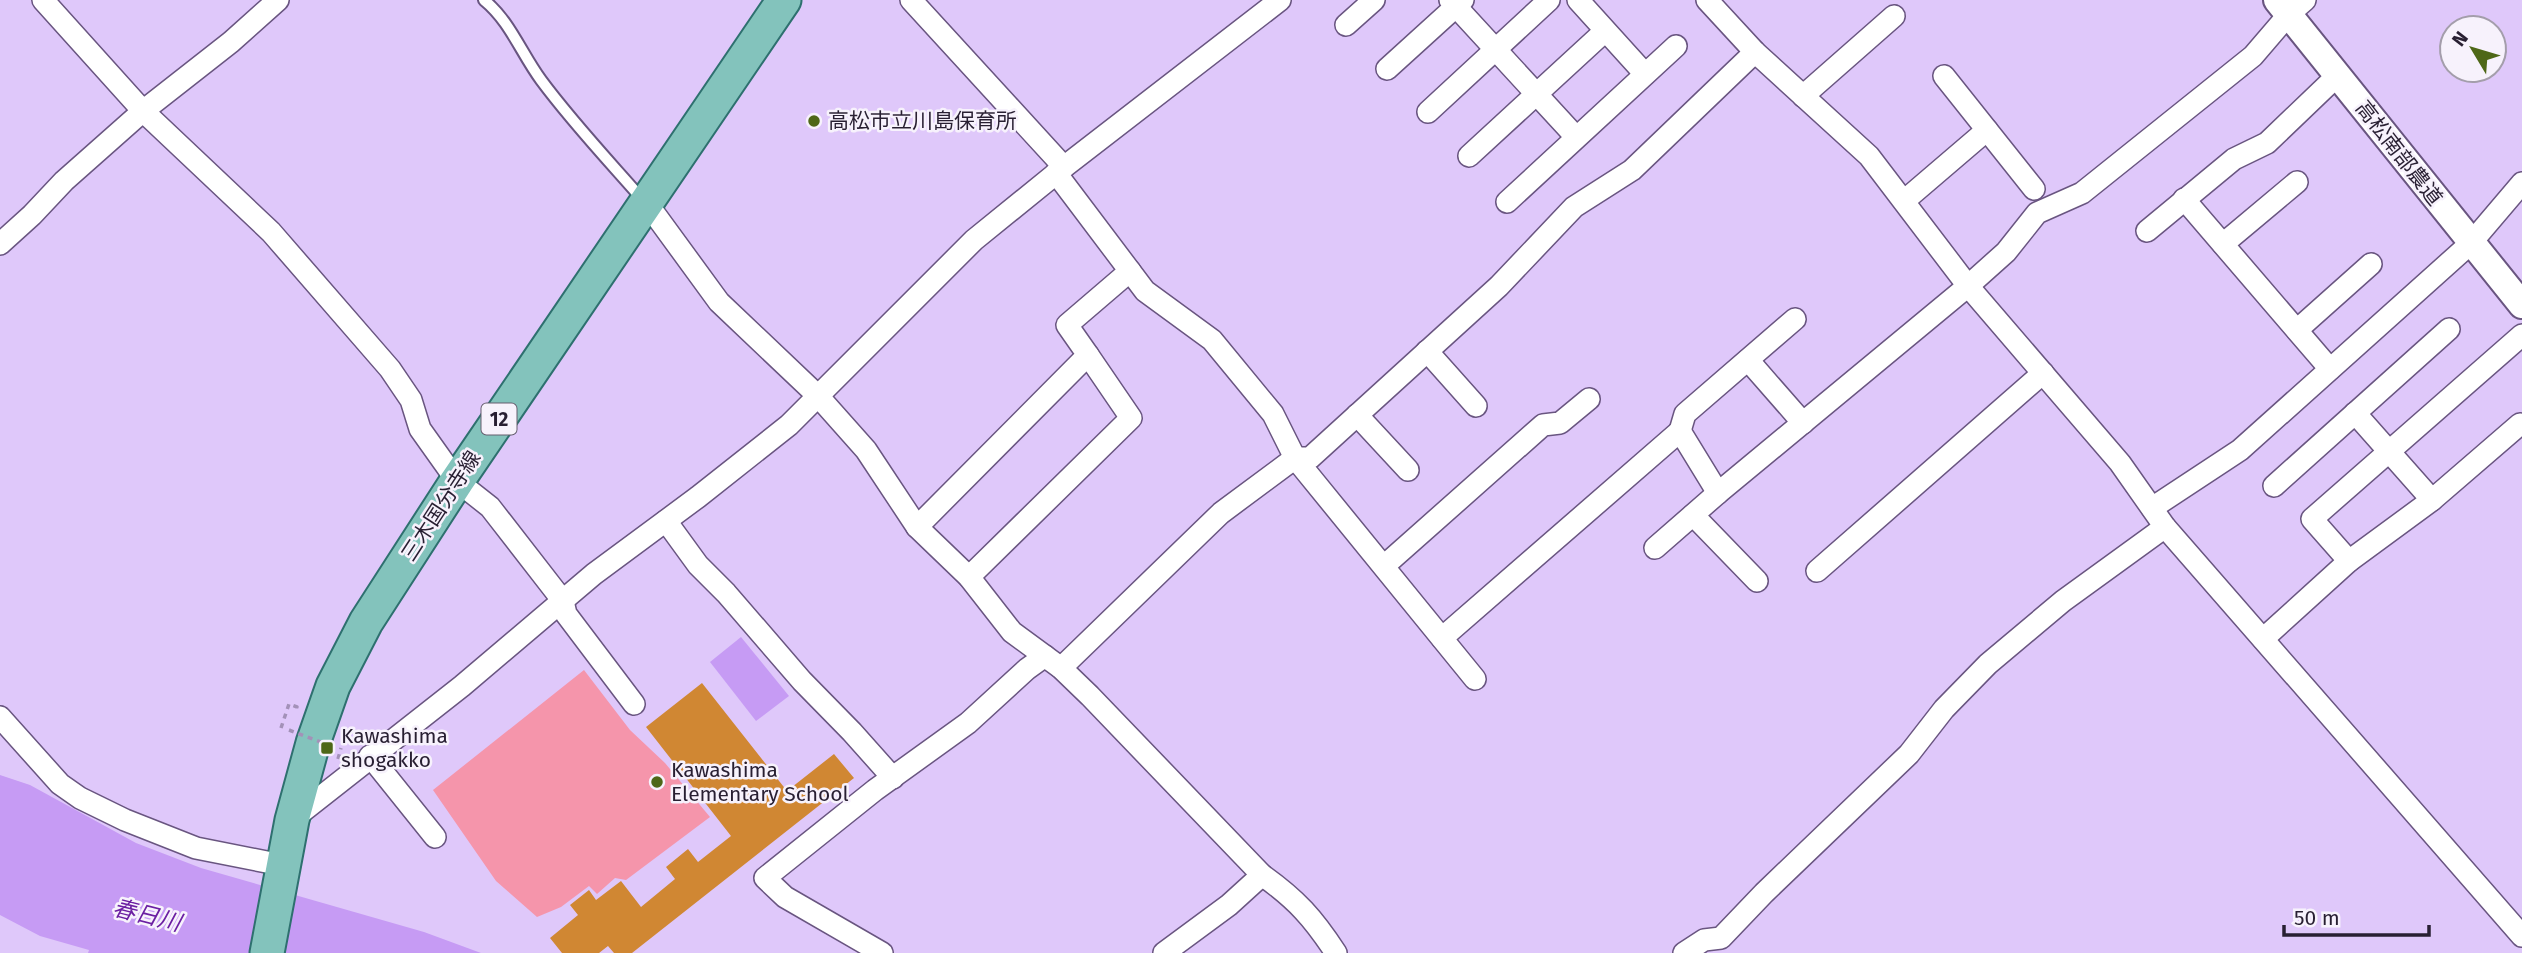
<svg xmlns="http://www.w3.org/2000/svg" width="2522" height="953" viewBox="0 0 2522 953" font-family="'Fira Sans','Noto Sans JP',sans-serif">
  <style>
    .green { fill: #f595ab }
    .water { fill: #c69bf4 }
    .building { fill: #d08733 }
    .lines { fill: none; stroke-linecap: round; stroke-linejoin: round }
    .service-casing { stroke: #695580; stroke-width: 14 }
    .minor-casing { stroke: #695580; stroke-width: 24 }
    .tertiary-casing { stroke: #695580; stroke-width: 30 }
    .primary-casing { stroke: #2e706f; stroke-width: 37 }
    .path { stroke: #a391b8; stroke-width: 3.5; stroke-dasharray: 5 5; stroke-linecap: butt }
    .service { stroke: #fff; stroke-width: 10 }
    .minor { stroke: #fff; stroke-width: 21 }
    .tertiary { stroke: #fff; stroke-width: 26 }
    .primary { stroke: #83c3bc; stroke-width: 33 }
    .path-bridge { stroke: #a391b8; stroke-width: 3.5; stroke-dasharray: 5 5; stroke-linecap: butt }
    .poi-dot { fill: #4e6717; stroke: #f7f2fc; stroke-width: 2.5 }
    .labels { text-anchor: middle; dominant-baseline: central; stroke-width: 5; stroke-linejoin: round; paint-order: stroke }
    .shield { fill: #f7f2fc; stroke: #665e6f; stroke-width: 2 }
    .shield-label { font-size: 19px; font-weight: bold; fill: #281f32 }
    .poi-label { font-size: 21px; fill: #281f32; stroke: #f7f2fc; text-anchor: start }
    .street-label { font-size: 21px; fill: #281f32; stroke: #f7f2fc }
    .water-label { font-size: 23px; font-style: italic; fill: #6b1fa2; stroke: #f7f2fc }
  </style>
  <rect width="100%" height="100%" fill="#dfc8fa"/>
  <!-- green -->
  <polygon class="green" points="584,670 630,730 665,763 710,817 626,880 615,878 597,894 589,886 561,907 537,917 496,881 433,790"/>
  <!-- water -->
  <g class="water">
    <polygon points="741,637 789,696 756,721 710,662"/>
    <polygon points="0,775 30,785 136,843 201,868 424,932 481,953 88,953 89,950 40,936 0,915"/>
  </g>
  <!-- building -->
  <polygon class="building" points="702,683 787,791 834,754 854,778 632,953 614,953 608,946 599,953 562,953 550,938 578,915 570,905 589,890 596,900 621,881 641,907 675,879 666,867 688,849 698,862 731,836 646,727"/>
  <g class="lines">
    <defs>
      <path id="service" d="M 484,0 C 510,21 521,53 541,80 C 572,122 608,160 643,200"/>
      <g id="minor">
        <polyline points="43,0 143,111 271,232 390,369 411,400 420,429 457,481 490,507 563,601 566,614 634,704"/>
        <polyline points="911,0 1064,167"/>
        <polyline points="1450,0 1576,137"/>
        <polyline points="1578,0 1645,74"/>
        <polyline points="1707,0 1755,52 1869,156 1968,286 2120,463 2165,527 2522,936"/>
        <polyline points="1346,25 1374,0"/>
        <polyline points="1387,69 1463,0"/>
        <polyline points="1944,76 2034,189"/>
        <polyline points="1803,96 1894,16"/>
        <polyline points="1428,112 1549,0"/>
        <polyline points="1469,156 1605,31"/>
        <polyline points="1056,173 1145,291 1212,340 1273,414 1295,458 1475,679"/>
        <polyline points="2184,199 2330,369"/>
        <polyline points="1904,201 1987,130"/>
        <path d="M 646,202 L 719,302 L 818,396 L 866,450 L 917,527 L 969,577 L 1012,632 L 1061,668 L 1090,696 L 1262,875 C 1297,900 1313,918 1336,953"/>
        <polyline points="1507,202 1676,46"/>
        <polyline points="2147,231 2234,159 2267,143 2338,75"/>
        <polyline points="0,244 32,215 64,181 143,111 231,42 278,0"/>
        <polyline points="2223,244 2297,182"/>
        <polyline points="2297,330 2371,264"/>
        <polyline points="1427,351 1476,406"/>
        <polyline points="1748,360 1803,423"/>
        <polyline points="2355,413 2432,500"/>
        <polyline points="1357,415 1408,470"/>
        <polyline points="1680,431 1685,414 1795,319"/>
        <polyline points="2274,486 2449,329"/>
        <polyline points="2152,508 2240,450 2471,243 2522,183"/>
        <polyline points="1693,515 1757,581"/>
        <polyline points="666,521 698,565 726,593 802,681 852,732 893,778"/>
        <polyline points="917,527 1088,355 1067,325 1130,271"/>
        <polyline points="1655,548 1718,493"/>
        <polyline points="2349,561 2312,519 2522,335"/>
        <polyline points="1384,566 1543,425 1560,423 1589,399"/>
        <polyline points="1817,571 2043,373"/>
        <polyline points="969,577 1131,418 1088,355"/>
        <polyline points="1442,638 1680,431 1718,493 1968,286 2006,252 2037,213 2082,193 2253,56 2289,14 2305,0"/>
        <polyline points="2263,639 2349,561 2432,500 2520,424"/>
        <polyline points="1061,668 1221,513 1295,458 1310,458 1499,286 1574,207 1632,170 1755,52"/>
        <polyline points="0,717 60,784 80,798 125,820 196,848 282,865"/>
        <polyline points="370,756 435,837"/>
        <polyline points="294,818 462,686 594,574 698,497 789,425 974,240 1064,167 1280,0"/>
        <polyline points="882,953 785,897 765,878 875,790 968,723 1027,669 1045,656"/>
        <polyline points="1164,953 1229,905 1262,875"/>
        <polyline points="1684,953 1704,940 1721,938 1764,893 1909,754 1944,709 1988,664 2063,601 2165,527"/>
      </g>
      <polyline id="tertiary" points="2277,0 2522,305"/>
      <polyline id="primary" points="267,953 292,820 313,743 333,686 366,622 457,481 784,0"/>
    </defs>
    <!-- service casing -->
    <use href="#service" class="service-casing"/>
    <!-- minor casing -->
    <use href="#minor" class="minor-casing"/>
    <!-- tertiary casing -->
    <use href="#tertiary" class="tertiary-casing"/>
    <!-- primary casing -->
    <use href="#primary" class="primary-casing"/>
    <!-- path -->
    <g class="path">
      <polyline points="281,728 289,704 297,707 296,709"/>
      <polyline points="338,759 341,748"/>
    </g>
    <!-- service -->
    <use href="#service" class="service"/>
    <!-- minor -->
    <use href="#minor" class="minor"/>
    <!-- tertiary -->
    <use href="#tertiary" class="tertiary"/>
    <!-- primary -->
    <use href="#primary" class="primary"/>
    <!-- path-bridge -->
    <polyline class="path-bridge" points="289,730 334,747"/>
  </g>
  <!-- markers -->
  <g class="poi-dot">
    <circle cx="814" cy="121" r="7"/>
    <rect x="320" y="741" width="14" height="14" rx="3.5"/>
    <circle cx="657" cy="782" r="7"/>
  </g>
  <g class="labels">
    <!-- shield labels -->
    <rect class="shield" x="481.5" y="403.5" width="35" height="31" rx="5"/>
    <g class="shield-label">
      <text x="499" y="419">12</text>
    </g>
    <!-- poi labels -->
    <g class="poi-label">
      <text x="828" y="121">高松市立川島保育所</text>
      <text x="341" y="736">Kawashima<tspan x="341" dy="24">shogakko</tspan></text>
      <text x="671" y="770">Kawashima<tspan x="671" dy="24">Elementary School</tspan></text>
    </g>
    <!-- street labels -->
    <g class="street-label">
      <text transform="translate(2399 153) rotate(52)">高松南部農道</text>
      <text transform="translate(441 506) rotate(-57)">三木国分寺線</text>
    </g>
    <!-- water labels -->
    <g class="water-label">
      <text transform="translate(147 915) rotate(14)">春日川</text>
    </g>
  </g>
  <!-- north arrow -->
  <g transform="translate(2473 49) rotate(308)"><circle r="33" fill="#f7f2fc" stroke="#a49eab" stroke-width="2"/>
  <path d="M0-5L12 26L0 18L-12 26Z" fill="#4e6717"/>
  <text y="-10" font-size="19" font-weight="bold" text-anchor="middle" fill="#281f32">N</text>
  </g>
  <!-- scale -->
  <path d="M2284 925v10h145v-10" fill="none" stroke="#281f32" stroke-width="3.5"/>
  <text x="2294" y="925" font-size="21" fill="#281f32" stroke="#f7f2fc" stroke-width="5" paint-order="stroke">50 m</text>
</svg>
